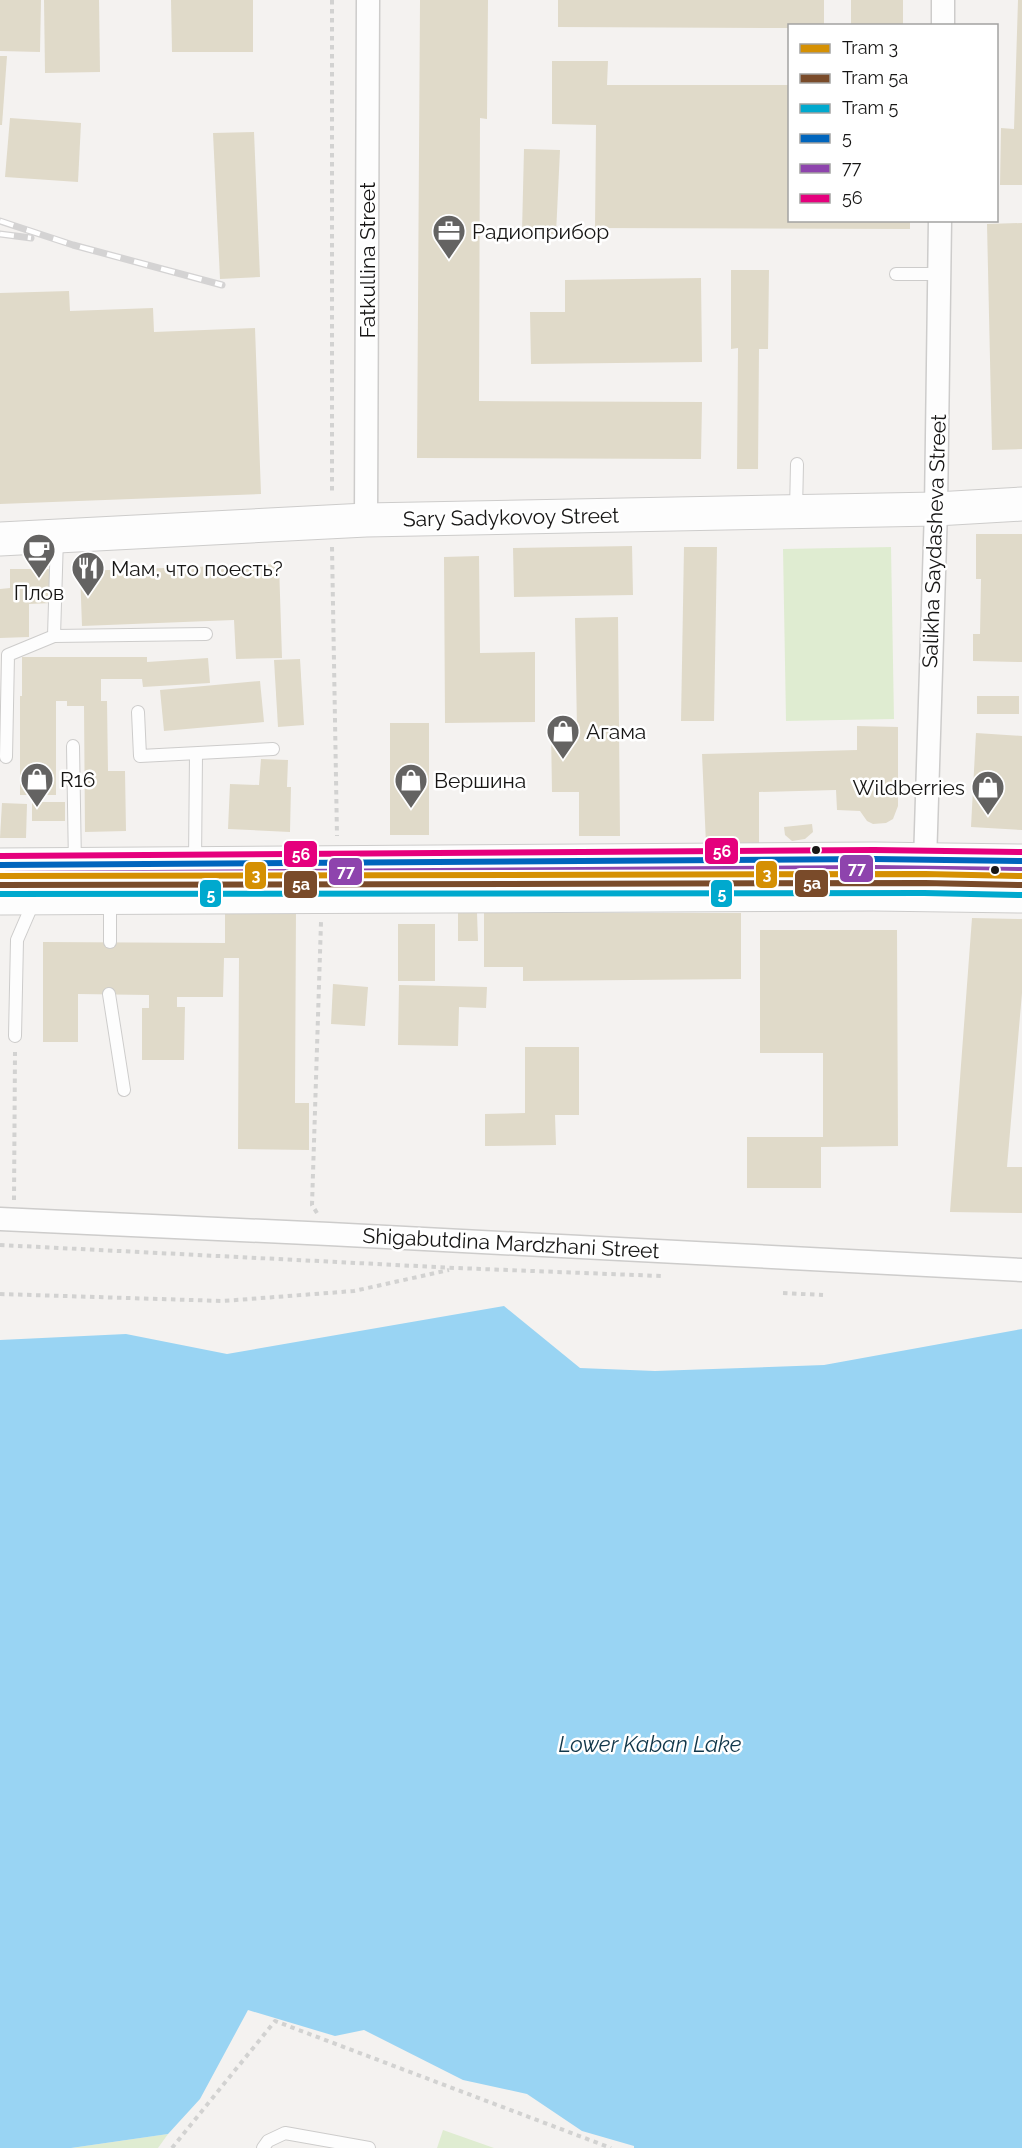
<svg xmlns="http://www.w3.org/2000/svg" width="1022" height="2148" viewBox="0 0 1022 2148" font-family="Raleway,sans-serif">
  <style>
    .green { fill: #dfecd1 }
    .water { fill: #99d4f3 }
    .building { fill: #e0dac9 }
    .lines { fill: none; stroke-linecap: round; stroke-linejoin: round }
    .lane-casing { stroke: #cdcccb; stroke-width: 14 }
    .street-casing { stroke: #cdcccb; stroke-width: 25 }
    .secondary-casing { stroke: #cdcccb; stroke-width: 35 }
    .path { stroke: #d2d2d1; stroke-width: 4; stroke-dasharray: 4.5 4.5; stroke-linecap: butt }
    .lane { stroke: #fdfdfd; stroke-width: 12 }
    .street { stroke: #fdfdfd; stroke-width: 22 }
    .secondary { stroke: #fdfdfd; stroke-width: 33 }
    .rail-casing { stroke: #d4d3d3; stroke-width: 7 }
    .rail { stroke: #fff; stroke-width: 4.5; stroke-dasharray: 14; stroke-linecap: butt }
    .bus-1-casing { stroke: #fff; stroke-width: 10 }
    .bus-2-casing { stroke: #fff; stroke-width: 10 }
    .bus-3-casing { stroke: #fff; stroke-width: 10 }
    .bus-1 { stroke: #0065bd; stroke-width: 6 }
    .bus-2 { stroke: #8e44ad; stroke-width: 6 }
    .bus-3 { stroke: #e5007d; stroke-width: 6 }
    .tram-1-casing { stroke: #fff; stroke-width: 10 }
    .tram-2-casing { stroke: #fff; stroke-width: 10 }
    .tram-3-casing { stroke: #fff; stroke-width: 10 }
    .tram-1 { stroke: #d59003; stroke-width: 6 }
    .tram-2 { stroke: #7a4b2a; stroke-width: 6 }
    .tram-3 { stroke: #00a9ce; stroke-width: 6 }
    .bus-dot { fill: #171615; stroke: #fff; stroke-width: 2 }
    .labels { text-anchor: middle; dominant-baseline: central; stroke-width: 5; stroke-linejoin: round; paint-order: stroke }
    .poi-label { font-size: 21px; fill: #171615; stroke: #fff; text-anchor: start }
    .street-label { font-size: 21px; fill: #171615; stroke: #fff }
    .water-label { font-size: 22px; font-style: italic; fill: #103649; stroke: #fff }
    .line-badge { stroke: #fff; stroke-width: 2 }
    .badge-label { font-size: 16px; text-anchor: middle; font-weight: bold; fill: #fff }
  </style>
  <rect width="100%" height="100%" fill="#f4f2f0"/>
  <!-- green -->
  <g class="green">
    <polygon points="891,547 894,719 786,721 783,549"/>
    <polygon points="443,2130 494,2148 437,2148"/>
    <polygon points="168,2134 158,2148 71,2148"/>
  </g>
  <!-- water -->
  <polygon class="water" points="504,1306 580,1368 655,1371 824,1365 1022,1329 1022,2148 634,2148 634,2146 582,2131 527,2094 463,2080 364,2030 335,2036 248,2010 200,2099 168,2134 71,2148 0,2148 0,1340 126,1334 227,1354"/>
  <!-- building -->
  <g class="building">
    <polygon points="0,0 41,0 40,52 0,51"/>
    <polygon points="44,0 99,0 100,72 45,73"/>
    <polygon points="171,0 253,0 253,52 172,52"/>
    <polygon points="420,0 488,0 487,119 480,118 479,401 702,402 701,459 417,458"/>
    <polygon points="558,0 824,0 824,26 790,26 790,28 558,27"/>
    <rect x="851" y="0" width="52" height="26"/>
    <polygon points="1018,0 1022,0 1022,185 1000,185 1001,128 1014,129"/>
    <polygon points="0,56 7,56 2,125 0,125"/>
    <polygon points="552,61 608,61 607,85 790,85 790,220 910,220 910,229 595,228 596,125 552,124"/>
    <polygon points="10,118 81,123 78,182 5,177"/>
    <polygon points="254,132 260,277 220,279 213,133"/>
    <polygon points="524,149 560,150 556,234 522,232"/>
    <polygon points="1022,223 1022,449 992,450 987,224"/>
    <polygon points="731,270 769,270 768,349 759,349 758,469 737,469 738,348 731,349"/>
    <polygon points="701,278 702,362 531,364 530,312 565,312 565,280"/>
    <polygon points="69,291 70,311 153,308 154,332 255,328 261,494 0,504 0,293"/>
    <polygon points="976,534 1022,534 1022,662 973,661 973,634 980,634 981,579 976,579"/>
    <polygon points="632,546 633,595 514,597 513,548"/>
    <polygon points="684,547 717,547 714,721 681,721"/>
    <polygon points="479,556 480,653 535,652 535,722 445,723 444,557"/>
    <polygon points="279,564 282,658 236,659 234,620 82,626 80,571"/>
    <polygon points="10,569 51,569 52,603 29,604 29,637 0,638 0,589 10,588"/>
    <polygon points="618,617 620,836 579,836 579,792 552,792 551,729 577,729 575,618"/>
    <polygon points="22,657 147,657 147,662 208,658 210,683 143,687 142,679 101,679 101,701 107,701 108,771 125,771 126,831 85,832 84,706 67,706 67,701 56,701 56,795 20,795 20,696 22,696"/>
    <polygon points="300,659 304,725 278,727 274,660"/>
    <polygon points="260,681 264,722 164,731 160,690"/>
    <rect x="977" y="696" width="42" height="18"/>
    <rect x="390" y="723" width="39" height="112"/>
    <polygon points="857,726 898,727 898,806 893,819 886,823 873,824 867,821 860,811 837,810 836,790 759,792 759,843 706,844 702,754 857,750"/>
    <polygon points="976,733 1022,736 1022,830 971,827"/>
    <polygon points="261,759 288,760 287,787 291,787 290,832 228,829 230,784 259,785"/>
    <rect x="32" y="802" width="33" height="19"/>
    <polygon points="2,803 27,804 26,838 0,838"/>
    <polygon points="812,824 813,832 805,839 792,841 785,835 784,827"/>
    <polygon points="225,909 296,909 295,1103 309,1103 309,1150 238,1149 239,958 224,958 223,997 177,997 177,1007 185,1007 184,1060 142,1060 142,1008 149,1008 149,995 78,994 78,1042 43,1042 43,942 225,943"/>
    <polygon points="458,913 477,913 478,941 458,941"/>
    <polygon points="484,913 741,913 741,979 523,981 523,967 484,967"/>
    <polygon points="972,918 1022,919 1022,993 1007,1167 1022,1167 1022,1213 950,1212"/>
    <rect x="398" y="924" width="37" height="57"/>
    <polygon points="760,930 897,930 898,1146 821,1147 821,1188 747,1188 747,1137 823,1137 823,1053 760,1053"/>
    <polygon points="333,984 368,987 365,1026 331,1024"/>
    <polygon points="399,985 487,987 486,1008 459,1007 458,1046 398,1045"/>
    <polygon points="525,1047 579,1047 579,1115 555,1115 556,1145 485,1146 485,1114 525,1113"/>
  </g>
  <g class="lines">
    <defs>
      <g id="lane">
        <polyline points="896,274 939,274"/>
        <polyline points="796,511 797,464"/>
        <polyline points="54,636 206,634"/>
        <polyline points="138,712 140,756 273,749"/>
        <polyline points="73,746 75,865"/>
        <polyline points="6,757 8,655 54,636 57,537"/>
        <polyline points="195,864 196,754"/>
        <polyline points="110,942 110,898"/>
        <polyline points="109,994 124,1090"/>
        <polyline points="15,1036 17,940 30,910 30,899"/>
        <polyline points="263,2148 268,2141 285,2133 369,2148"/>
      </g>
      <g id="street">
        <polyline points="943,26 943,0"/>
        <polyline points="366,520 368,0"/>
        <polyline points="924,894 936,509 940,220"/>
        <polyline points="0,1219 329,1234 1022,1270"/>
      </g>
      <g id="secondary">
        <polyline points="0,539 366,520 936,509 1022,504"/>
        <polyline points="0,865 874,859 1022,861"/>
        <polyline points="0,898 873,894 1022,896"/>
      </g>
    </defs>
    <!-- lane casing -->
    <use href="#lane" class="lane-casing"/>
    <!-- street casing -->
    <use href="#street" class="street-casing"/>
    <!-- secondary casing -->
    <use href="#secondary" class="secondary-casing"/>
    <!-- path -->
    <g class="path">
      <polyline points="332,0 332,494"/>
      <polyline points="332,547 337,836"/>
      <polyline points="14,1200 15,1052"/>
      <polyline points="317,1213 312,1205 321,922"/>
      <polyline points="0,1245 456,1268 661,1276"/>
      <polyline points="783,1293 823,1295"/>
      <polyline points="0,1294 223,1301 354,1291 449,1270"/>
      <polyline points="172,2148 275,2021 611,2148"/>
    </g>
    <!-- lane -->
    <use href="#lane" class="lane"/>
    <!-- street -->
    <use href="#street" class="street"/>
    <!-- secondary -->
    <use href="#secondary" class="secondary"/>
    <defs>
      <g id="rail">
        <polyline points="0,221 73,245 222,285"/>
        <polyline points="0,234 31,238"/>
      </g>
    </defs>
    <!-- rail casing -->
    <use href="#rail" class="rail-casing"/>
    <!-- rail -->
    <use href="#rail" class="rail"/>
    <defs>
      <polyline id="bus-1" points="0,865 874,859 1022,861"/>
      <polyline id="bus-2" points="0,874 874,868 1022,870"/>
      <polyline id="bus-3" points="0,856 874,850 1022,852"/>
    </defs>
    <!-- bus-1 casing -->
    <use href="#bus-1" class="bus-1-casing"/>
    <!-- bus-2 casing -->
    <use href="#bus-2" class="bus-2-casing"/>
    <!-- bus-3 casing -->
    <use href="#bus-3" class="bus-3-casing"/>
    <!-- bus-1 -->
    <use href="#bus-1" class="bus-1"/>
    <!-- bus-2 -->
    <use href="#bus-2" class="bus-2"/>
    <!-- bus-3 -->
    <use href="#bus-3" class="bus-3"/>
    <defs>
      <polyline id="tram-1" points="0,876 925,874 1022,876"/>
      <polyline id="tram-2" points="0,885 925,883 1022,885"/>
      <polyline id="tram-3" points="0,894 924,893 1022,895"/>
    </defs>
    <!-- tram-1 casing -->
    <use href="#tram-1" class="tram-1-casing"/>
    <!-- tram-2 casing -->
    <use href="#tram-2" class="tram-2-casing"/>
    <!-- tram-3 casing -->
    <use href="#tram-3" class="tram-3-casing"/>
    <!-- tram-1 -->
    <use href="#tram-1" class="tram-1"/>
    <!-- tram-2 -->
    <use href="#tram-2" class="tram-2"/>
    <!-- tram-3 -->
    <use href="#tram-3" class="tram-3"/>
  </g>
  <!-- icons -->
  <defs>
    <symbol id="office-pin" viewBox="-11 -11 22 30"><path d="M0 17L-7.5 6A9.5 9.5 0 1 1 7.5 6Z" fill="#646362" stroke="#fff"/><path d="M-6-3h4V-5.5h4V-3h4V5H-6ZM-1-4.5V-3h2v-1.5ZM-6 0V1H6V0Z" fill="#fff"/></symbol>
    <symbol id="cafe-pin" viewBox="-11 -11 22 30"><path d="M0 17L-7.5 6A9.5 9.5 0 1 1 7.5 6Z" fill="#646362" stroke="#fff"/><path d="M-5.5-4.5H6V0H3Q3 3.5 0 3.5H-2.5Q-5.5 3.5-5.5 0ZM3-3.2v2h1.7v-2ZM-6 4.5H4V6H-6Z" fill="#fff"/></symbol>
    <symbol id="restaurant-pin" viewBox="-11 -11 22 30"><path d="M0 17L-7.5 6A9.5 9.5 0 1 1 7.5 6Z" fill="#646362" stroke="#fff"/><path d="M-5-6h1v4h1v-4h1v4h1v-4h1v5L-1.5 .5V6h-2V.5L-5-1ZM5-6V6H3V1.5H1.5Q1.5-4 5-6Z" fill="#fff"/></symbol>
    <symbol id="shop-pin" viewBox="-11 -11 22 30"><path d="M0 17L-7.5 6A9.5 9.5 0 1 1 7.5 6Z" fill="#646362" stroke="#fff"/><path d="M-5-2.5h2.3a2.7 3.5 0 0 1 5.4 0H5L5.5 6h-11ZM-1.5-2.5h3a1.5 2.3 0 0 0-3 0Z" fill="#fff"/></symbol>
  </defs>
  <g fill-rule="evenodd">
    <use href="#office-pin" x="430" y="212" width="38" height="52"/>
    <use href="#cafe-pin" x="20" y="531" width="38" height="52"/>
    <use href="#restaurant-pin" x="69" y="549" width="38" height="52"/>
    <use href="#shop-pin" x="544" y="712" width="38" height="52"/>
    <use href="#shop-pin" x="18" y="760" width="38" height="52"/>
    <use href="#shop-pin" x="392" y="761" width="38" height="52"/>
    <use href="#shop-pin" x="969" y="768" width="38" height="52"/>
  </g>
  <!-- markers -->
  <g class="bus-dot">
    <circle cx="816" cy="850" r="5"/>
    <circle cx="995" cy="870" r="5"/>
  </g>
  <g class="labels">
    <!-- poi labels -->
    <g class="poi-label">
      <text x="472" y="231">Радиоприбор</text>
      <text x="111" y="568">Мам, что поесть?</text>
      <text x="39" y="592" text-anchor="middle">Плов</text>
      <text x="586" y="731">Агама</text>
      <text x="60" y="779">R16</text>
      <text x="434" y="780">Вершина</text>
      <text x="965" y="787" text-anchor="end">Wildberries</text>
    </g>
    <!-- street labels -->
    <g class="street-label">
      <text transform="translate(367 260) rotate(-90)">Fatkullina Street</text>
      <text transform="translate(511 517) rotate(-1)">Sary Sadykovoy Street</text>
      <text transform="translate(934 541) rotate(-88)">Salikha Saydasheva Street</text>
      <text transform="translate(511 1243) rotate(3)">Shigabutdina Mardzhani Street</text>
    </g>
    <!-- water labels -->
    <g class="water-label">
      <text x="650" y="1744">Lower Kaban Lake</text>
    </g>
  </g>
  <g class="line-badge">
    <rect x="704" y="837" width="35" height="28" rx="6" fill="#e5007d"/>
    <rect x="283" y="840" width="35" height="28" rx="6" fill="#e5007d"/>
    <rect x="839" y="854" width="35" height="29" rx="6" fill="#8e44ad"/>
    <rect x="328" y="857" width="35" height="29" rx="6" fill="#8e44ad"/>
    <rect x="755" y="860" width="23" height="29" rx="6" fill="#d59003"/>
    <rect x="244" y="861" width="23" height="29" rx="6" fill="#d59003"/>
    <rect x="794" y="869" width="35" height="29" rx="6" fill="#7a4b2a"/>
    <rect x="283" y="870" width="35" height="29" rx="6" fill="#7a4b2a"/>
    <rect x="710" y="879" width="23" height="29" rx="6" fill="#00a9ce"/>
    <rect x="199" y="879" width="23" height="29" rx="6" fill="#00a9ce"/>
  </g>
  <g class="badge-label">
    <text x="722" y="857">56</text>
    <text x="301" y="860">56</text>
    <text x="857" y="874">77</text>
    <text x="346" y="877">77</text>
    <text x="767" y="880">3</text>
    <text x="256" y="881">3</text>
    <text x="812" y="889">5а</text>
    <text x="301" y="890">5а</text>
    <text x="722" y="899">5</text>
    <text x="211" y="900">5</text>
  </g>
  <!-- legend -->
  <rect x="788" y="24" width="210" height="198" fill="#ffffff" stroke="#a2a2a1" stroke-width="1.5"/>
  <rect x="800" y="44" width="30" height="9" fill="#d59003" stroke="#a2a2a1" stroke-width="1.5"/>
  <text x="842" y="54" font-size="18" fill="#171615">Tram 3</text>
  <rect x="800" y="74" width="30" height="9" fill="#7a4b2a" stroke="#a2a2a1" stroke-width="1.5"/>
  <text x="842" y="84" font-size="18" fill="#171615">Tram 5а</text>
  <rect x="800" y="104" width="30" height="9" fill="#00a9ce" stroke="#a2a2a1" stroke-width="1.5"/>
  <text x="842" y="114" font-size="18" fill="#171615">Tram 5</text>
  <rect x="800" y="134" width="30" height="9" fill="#0065bd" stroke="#a2a2a1" stroke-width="1.5"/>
  <text x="842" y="144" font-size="18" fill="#171615">5</text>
  <rect x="800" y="164" width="30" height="9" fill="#8e44ad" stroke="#a2a2a1" stroke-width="1.5"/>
  <text x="842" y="174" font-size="18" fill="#171615">77</text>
  <rect x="800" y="194" width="30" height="9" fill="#e5007d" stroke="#a2a2a1" stroke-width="1.5"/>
  <text x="842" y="204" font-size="18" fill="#171615">56</text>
</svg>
